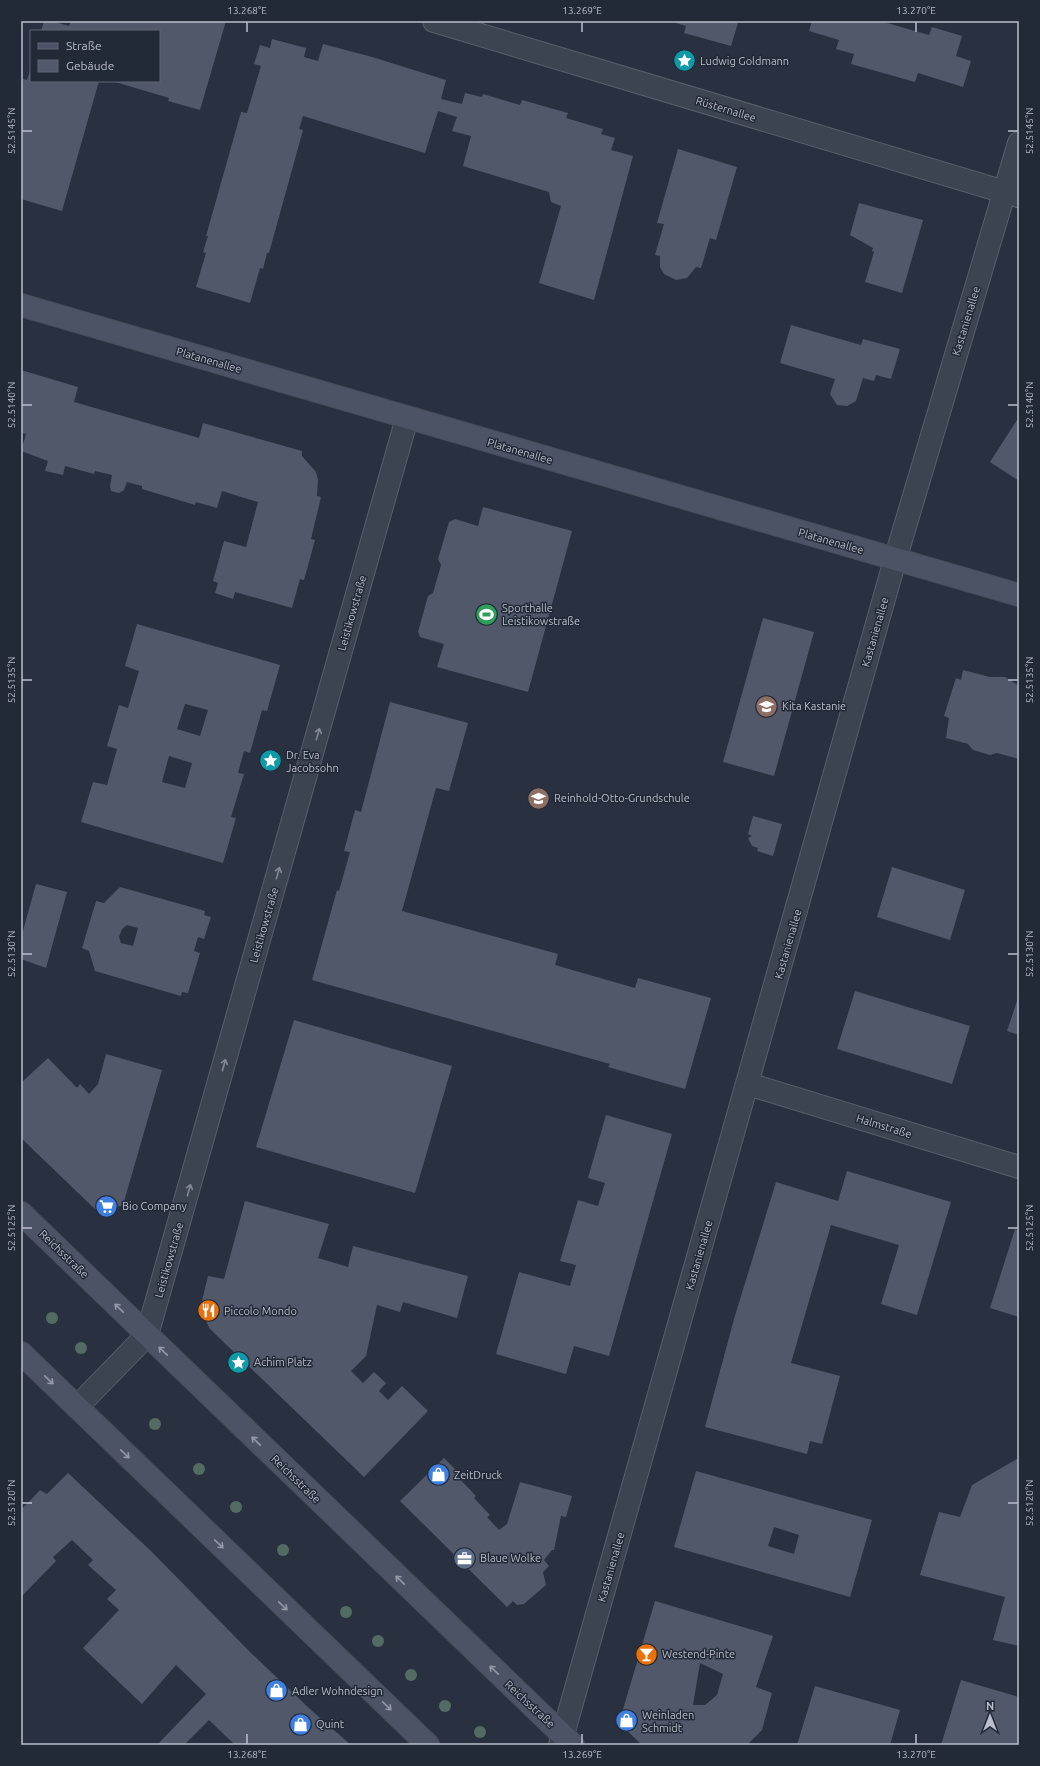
<svg xmlns="http://www.w3.org/2000/svg" width="1040" height="1766" viewBox="0 0 1040 1766" font-family="Ubuntu,sans-serif">
  <style>
    .building { fill: #50586a; fill-rule: evenodd }
    .lines { fill: none; stroke-linecap: round; stroke-linejoin: round }
    .street-casing { stroke: #585f6b; stroke-width: 24 }
    .secondary-casing { stroke: #474d5a; stroke-width: 24 }
    .street { stroke: #3d4451; stroke-width: 22 }
    .secondary { stroke: #4c5364; stroke-width: 22 }
    .tree { fill: #526b63 }
    .oneway { stroke: #828894 }
    .oneway2 { stroke: #9499a7 }
    .ticks { fill: none; stroke: #babfcb; stroke-width: 1.5 }
    .labels { text-anchor: middle; dominant-baseline: central; stroke-width: 3; stroke-linejoin: round; paint-order: stroke }
    .poi-label { font-size: 11px; fill: #babfcb; stroke: #222937; text-anchor: start }
    .street-label { font-size: 11px; fill: #babfcb; stroke: #222937 }
    .neatline { fill: none; stroke: #babfcb; stroke-width: 1.5 }
    .ticks-label { font-size: 10px; text-anchor: middle; fill: #babfcb }
  </style>
  <rect width="100%" height="100%" fill="#293141"/>
  <!-- building -->
  <g class="building">
    <polygon points="44,21 52,21 69,26 71,21 226,21 200,110 168,101 169,98 112,81 159,81 159,31 41,31"/>
    <polygon points="677,21 731,21 738,23 731,46 684,33 686,26 676,23"/>
    <polygon points="812,21 880,21 929,35 932,27 962,36 956,56 971,61 963,87 918,73 915,82 851,64 854,54 836,49 839,40 809,31"/>
    <polygon points="272,39 306,48 304,57 318,61 323,44 372,57 446,80 441,99 462,104 465,93 482,97 483,94 520,105 522,100 568,113 566,118 603,129 601,134 615,138 611,150 633,156 594,300 539,283 561,206 551,202 549,192 463,166 471,136 452,131 457,117 438,111 425,153 303,116 299,129 303,130 269,253 267,253 263,269 260,268 250,303 196,287 206,253 203,252 208,236 206,236 241,112 247,113 261,66 254,64 260,45 270,48"/>
    <polygon points="31,68 31,81 99,81 62,211 21,199 21,88 23,79 27,80"/>
    <polygon points="678,149 737,167 716,240 710,238 701,268 696,267 687,278 676,280 664,274 660,267 660,256 655,255 664,224 657,223"/>
    <polygon points="859,203 923,220 902,293 865,282 874,252 872,251 873,248 850,235"/>
    <polygon points="791,325 861,345 863,339 900,349 891,379 876,375 874,381 863,378 856,401 847,406 837,405 830,394 835,379 780,363"/>
    <polygon points="21,370 78,387 74,402 199,438 203,423 302,451 302,456 316,472 318,480 317,496 321,497 311,539 315,540 304,580 300,579 292,608 235,592 233,599 215,593 218,583 213,581 224,541 246,547 258,502 222,491 217,508 196,502 195,505 142,489 142,486 127,482 124,490 119,493 111,491 110,486 112,475 95,471 94,474 65,466 63,475 45,471 48,461 21,451 26,434 21,433"/>
    <polygon points="1019,417 1019,481 990,462"/>
    <polygon points="483,507 572,531 528,692 437,667 444,644 420,637 418,632 428,596 433,593 441,565 438,559 449,522 455,519 478,526"/>
    <polygon points="763,618 814,632 774,776 723,762"/>
    <path d="M 137,624 L 280,665 L 267,711 L 262,710 L 250,753 L 244,751 L 238,773 L 244,774 L 231,817 L 236,818 L 223,863 L 81,822 L 93,782 L 107,785 L 117,749 L 107,746 L 119,705 L 128,708 L 139,671 L 125,666 ZM 185,704 L 208,710 L 200,736 L 177,729 ZM 169,756 L 192,763 L 185,788 L 162,782 Z"/>
    <polygon points="963,670 990,677 1005,677 1019,686 1019,759 997,753 990,755 973,750 968,744 946,738 949,718 944,716 956,678 961,680"/>
    <polygon points="390,702 468,723 449,791 436,788 402,911 558,954 555,965 635,988 638,978 711,998 685,1089 608,1067 610,1064 312,980 337,890 339,891 350,852 344,851 355,810 361,812"/>
    <polygon points="753,816 782,824 773,856 757,851 758,848 752,846 748,838 752,836 748,834"/>
    <polygon points="892,867 965,890 950,940 877,917"/>
    <polygon points="36,884 67,892 46,968 21,959 21,938"/>
    <path d="M 120,887 L 205,911 L 204,915 L 211,917 L 204,939 L 198,937 L 194,951 L 200,953 L 188,993 L 182,992 L 181,996 L 95,971 L 89,951 L 82,948 L 96,901 L 104,903 ZM 127,925 L 138,928 L 133,946 L 121,943 L 119,937 L 122,929 Z"/>
    <polygon points="855,991 970,1026 952,1084 837,1049"/>
    <polygon points="1019,995 1019,1035 1007,1031"/>
    <polygon points="294,1020 452,1066 415,1193 256,1147"/>
    <polygon points="106,1054 162,1070 123,1205 98,1212 21,1138 21,1083 48,1058 77,1088 80,1084 89,1094 98,1084"/>
    <polygon points="606,1115 672,1134 609,1356 574,1346 566,1374 496,1354 519,1272 570,1286 576,1265 560,1261 578,1200 598,1206 605,1183 588,1178"/>
    <polygon points="847,1171 951,1202 917,1315 881,1304 899,1245 831,1225 791,1363 840,1376 822,1444 810,1441 807,1454 705,1427 734,1319 776,1182 838,1201"/>
    <polygon points="245,1201 329,1224 318,1258 348,1267 353,1246 468,1276 457,1318 403,1302 400,1312 377,1305 366,1356 351,1371 363,1383 374,1372 386,1383 379,1391 388,1400 402,1386 428,1411 364,1477 210,1329 200,1309 208,1276 224,1279"/>
    <polygon points="1015,1229 1019,1231 1019,1317 990,1308"/>
    <polygon points="444,1458 459,1473 457,1476 476,1496 474,1498 490,1515 487,1517 499,1530 507,1524 520,1482 572,1496 566,1517 561,1516 554,1550 552,1550 544,1560 549,1566 543,1572 546,1585 524,1604 517,1605 513,1601 507,1607 400,1501"/>
    <polygon points="1017,1459 1019,1460 1019,1646 993,1640 1005,1597 920,1575 939,1512 960,1517 972,1485"/>
    <path d="M 696,1471 L 872,1520 L 850,1597 L 674,1547 ZM 774,1527 L 799,1535 L 794,1554 L 768,1546 Z"/>
    <polygon points="68,1473 153,1553 250,1652 311,1710 351,1745 235,1745 209,1720 184,1745 157,1745 206,1694 176,1665 142,1704 83,1648 119,1610 107,1599 116,1590 88,1565 93,1560 72,1540 53,1557 56,1561 21,1597 21,1510 40,1490 47,1494"/>
    <path d="M 655,1601 L 773,1636 L 756,1687 L 772,1693 L 762,1730 L 747,1745 L 642,1745 L 619,1723 ZM 700,1663 L 723,1674 L 717,1695 L 705,1705 L 693,1705 Z"/>
    <polygon points="961,1680 1019,1697 1019,1745 941,1745"/>
    <polygon points="815,1686 900,1710 890,1745 797,1745"/>
  </g>
  <g class="lines">
    <defs>
      <g id="street">
        <polyline points="434,21 1018,196"/>
        <polyline points="748,1084 1019,1167"/>
        <polyline points="77,1407 147,1335 407,418"/>
        <polyline points="560,1745 895,560 1019,143"/>
      </g>
      <g id="secondary">
        <polyline points="21,305 1019,595"/>
        <polyline points="21,1213 573,1745"/>
        <polyline points="21,1353 428,1745"/>
      </g>
    </defs>
    <!-- street casing -->
    <use href="#street" class="street-casing"/>
    <!-- secondary casing -->
    <use href="#secondary" class="secondary-casing"/>
    <!-- street -->
    <use href="#street" class="street"/>
    <!-- secondary -->
    <use href="#secondary" class="secondary"/>
  </g>
  <!-- trees -->
  <g class="tree">
    <circle cx="52" cy="1318" r="6"/>
    <circle cx="81" cy="1348" r="6"/>
    <circle cx="155" cy="1424" r="6"/>
    <circle cx="199" cy="1469" r="6"/>
    <circle cx="236" cy="1507" r="6"/>
    <circle cx="283" cy="1550" r="6"/>
    <circle cx="346" cy="1612" r="6"/>
    <circle cx="378" cy="1641" r="6"/>
    <circle cx="411" cy="1675" r="6"/>
    <circle cx="445" cy="1706" r="6"/>
    <circle cx="480" cy="1732" r="6"/>
  </g>
  <!-- one-way arrows -->
  <defs><path id="oneway-shaft" d="M-6 0H5M1.5-3L5.5 0L1.5 3" fill="none" stroke-width="1.6" stroke-linecap="round" stroke-linejoin="round"/></defs>
  <g class="oneway">
    <use href="#oneway-shaft" transform="translate(318 734) rotate(-74)"/>
    <use href="#oneway-shaft" transform="translate(278 873) rotate(-74)"/>
    <use href="#oneway-shaft" transform="translate(224 1065) rotate(-74)"/>
    <use href="#oneway-shaft" transform="translate(189 1190) rotate(-74)"/>
  </g>
  <g class="oneway2">
    <use href="#oneway-shaft" transform="translate(119 1308) rotate(-136)"/>
    <use href="#oneway-shaft" transform="translate(163 1351) rotate(-136)"/>
    <use href="#oneway-shaft" transform="translate(49 1380) rotate(44)"/>
    <use href="#oneway-shaft" transform="translate(256 1441) rotate(-136)"/>
    <use href="#oneway-shaft" transform="translate(125 1454) rotate(44)"/>
    <use href="#oneway-shaft" transform="translate(219 1544) rotate(44)"/>
    <use href="#oneway-shaft" transform="translate(400 1580) rotate(-136)"/>
    <use href="#oneway-shaft" transform="translate(283 1606) rotate(44)"/>
    <use href="#oneway-shaft" transform="translate(494 1670) rotate(-136)"/>
    <use href="#oneway-shaft" transform="translate(387 1706) rotate(44)"/>
  </g>
  <!-- ticks -->
  <path class="ticks" d="M 247,22 L 247,32M 582,22 L 582,32M 916,22 L 916,32M 22,131 L 32,131M 1008,131 L 1018,131M 22,405 L 32,405M 1008,405 L 1018,405M 22,680 L 32,680M 1008,680 L 1018,680M 22,954 L 32,954M 1008,954 L 1018,954M 22,1228 L 32,1228M 1008,1228 L 1018,1228M 22,1503 L 32,1503M 1008,1503 L 1018,1503M 247,1734 L 247,1744M 582,1734 L 582,1744M 916,1734 L 916,1744"/>
  <!-- icons -->
  <defs>
    <symbol id="sight-disc" viewBox="-11 -11 22 22"><circle r="9.5" fill="#0f9aa8" stroke="#222937"/><path d="M0-6L1.8-2.2L6-1.7L2.9 1.2L3.7 5.4L0 3.3L-3.7 5.4L-2.9 1.2L-6-1.7L-1.8-2.2Z" fill="#fff"/></symbol>
    <symbol id="stadium-disc" viewBox="-11 -11 22 22"><circle r="9.5" fill="#2e9e5b" stroke="#222937"/><path d="M0-5a6.5 5 0 1 0 0 10a6.5 5 0 1 0 0-10ZM-3.5-1.8h7v3.6h-7Z" fill="#fff"/></symbol>
    <symbol id="school-disc" viewBox="-11 -11 22 22"><circle r="9.5" fill="#8d6e63" stroke="#222937"/><path d="M0-5L7-2L0 1L-7-2ZM-4 1L0 2.5L4 1V4Q0 6-4 4Z" fill="#fff"/></symbol>
    <symbol id="supermarket-disc" viewBox="-11 -11 22 22"><circle r="9.5" fill="#3f7fe0" stroke="#222937"/><path d="M-6-5.5h2.5l.6 2H6L4.5 2H-2.5L-4.4-4H-6ZM-1.5 3.2a1.3 1.3 0 1 0 .1 0ZM3 3.2a1.3 1.3 0 1 0 .1 0Z" fill="#fff"/></symbol>
    <symbol id="restaurant-disc" viewBox="-11 -11 22 22"><circle r="9.5" fill="#e8710a" stroke="#222937"/><path d="M-5-6h1v4h1v-4h1v4h1v-4h1v5L-1.5 .5V6h-2V.5L-5-1ZM5-6V6H3V1.5H1.5Q1.5-4 5-6Z" fill="#fff"/></symbol>
    <symbol id="shop-disc" viewBox="-11 -11 22 22"><circle r="9.5" fill="#3f7fe0" stroke="#222937"/><path d="M-5-2.5h2.3a2.7 3.5 0 0 1 5.4 0H5L5.5 6h-11ZM-1.5-2.5h3a1.5 2.3 0 0 0-3 0Z" fill="#fff"/></symbol>
    <symbol id="office-disc" viewBox="-11 -11 22 22"><circle r="9.5" fill="#5c6f8a" stroke="#222937"/><path d="M-6-3h4V-5.5h4V-3h4V5H-6ZM-1-4.5V-3h2v-1.5ZM-6 0V1H6V0Z" fill="#fff"/></symbol>
    <symbol id="bar-disc" viewBox="-11 -11 22 22"><circle r="9.5" fill="#e8710a" stroke="#222937"/><path d="M-6-5H6L.8 .8V4.5H3.5V6h-7V4.5H-.8V.8Z" fill="#fff"/></symbol>
  </defs>
  <g fill-rule="evenodd">
    <use href="#sight-disc" x="672" y="48" width="25" height="25"/>
    <use href="#stadium-disc" x="474" y="602" width="25" height="25"/>
    <use href="#school-disc" x="754" y="694" width="25" height="25"/>
    <use href="#sight-disc" x="258" y="748" width="25" height="25"/>
    <use href="#school-disc" x="526" y="786" width="25" height="25"/>
    <use href="#supermarket-disc" x="94" y="1194" width="25" height="25"/>
    <use href="#restaurant-disc" x="196" y="1298" width="25" height="25"/>
    <use href="#sight-disc" x="226" y="1350" width="25" height="25"/>
    <use href="#shop-disc" x="426" y="1462" width="25" height="25"/>
    <use href="#office-disc" x="452" y="1546" width="25" height="25"/>
    <use href="#bar-disc" x="634" y="1642" width="25" height="25"/>
    <use href="#shop-disc" x="264" y="1678" width="25" height="25"/>
    <use href="#shop-disc" x="614" y="1708" width="25" height="25"/>
    <use href="#shop-disc" x="288" y="1712" width="25" height="25"/>
  </g>
  <g class="labels">
    <!-- poi labels -->
    <g class="poi-label">
      <text x="700" y="61">Ludwig Goldmann</text>
      <text x="502" y="608">Sporthalle<tspan x="502" dy="13">Leistikowstraße</tspan></text>
      <text x="782" y="706">Kita Kastanie</text>
      <text x="286" y="755">Dr. Eva<tspan x="286" dy="13">Jacobsohn</tspan></text>
      <text x="554" y="798">Reinhold-Otto-Grundschule</text>
      <text x="122" y="1206">Bio Company</text>
      <text x="224" y="1311">Piccolo Mondo</text>
      <text x="254" y="1362">Achim Platz</text>
      <text x="454" y="1475">ZeitDruck</text>
      <text x="480" y="1558">Blaue Wolke</text>
      <text x="662" y="1654">Westend-Pinte</text>
      <text x="292" y="1691">Adler Wohndesign</text>
      <text x="642" y="1715">Weinladen<tspan x="642" dy="13">Schmidt</tspan></text>
      <text x="316" y="1724">Quint</text>
    </g>
    <!-- street labels -->
    <g class="street-label">
      <text transform="translate(726 109) rotate(17)">Rüsternallee</text>
      <text transform="translate(966 321) rotate(-73)">Kastanienallee</text>
      <text transform="translate(209 360) rotate(16)">Platanenallee</text>
      <text transform="translate(520 451) rotate(16)">Platanenallee</text>
      <text transform="translate(831 541) rotate(16)">Platanenallee</text>
      <text transform="translate(352 613) rotate(-74)">Leistikowstraße</text>
      <text transform="translate(875 632) rotate(-74)">Kastanienallee</text>
      <text transform="translate(264 925) rotate(-74)">Leistikowstraße</text>
      <text transform="translate(788 944) rotate(-74)">Kastanienallee</text>
      <text transform="translate(884 1126) rotate(17)">Halmstraße</text>
      <text transform="translate(64 1254) rotate(44)">Reichsstraße</text>
      <text transform="translate(699 1255) rotate(-74)">Kastanienallee</text>
      <text transform="translate(169 1260) rotate(-74)">Leistikowstraße</text>
      <text transform="translate(296 1479) rotate(44)">Reichsstraße</text>
      <text transform="translate(611 1567) rotate(-74)">Kastanienallee</text>
      <text transform="translate(530 1704) rotate(43)">Reichsstraße</text>
    </g>
  </g>
  <!-- border -->
  <rect width="1040" height="1766" fill="none" stroke="#222937" stroke-width="44"/>
  <!-- legend -->
  <rect x="30" y="30" width="130" height="52" fill="#222937" stroke="#5f6572"/>
  <rect x="38" y="43" width="20" height="6" fill="#4c5364" stroke="#5f6572"/>
  <text x="66" y="50" font-size="12" fill="#babfcb">Straße</text>
  <rect x="38" y="60" width="20" height="12" fill="#50586a" stroke="#5f6572"/>
  <text x="66" y="70" font-size="12" fill="#babfcb">Gebäude</text>
  <!-- north arrow -->
  <g transform="translate(990 1716)" stroke="#222937" stroke-width="3" paint-order="stroke">
  <path d="M0-3L7 15L0 10L-7 15Z" fill="#babfcb"/>
  <text y="-6" font-size="11" font-weight="bold" text-anchor="middle" fill="#babfcb">N</text>
  </g>
  <rect x="22" y="22" width="996" height="1722" class="neatline"/>
  <g class="ticks-label">
    <text x="247" y="14">13.268°E</text>
    <text x="582" y="14">13.269°E</text>
    <text x="916" y="14">13.270°E</text>
    <text transform="translate(11 131) rotate(-90)" y="4">52.5145°N</text>
    <text transform="translate(1029 131) rotate(-90)" y="4">52.5145°N</text>
    <text transform="translate(11 405) rotate(-90)" y="4">52.5140°N</text>
    <text transform="translate(1029 405) rotate(-90)" y="4">52.5140°N</text>
    <text transform="translate(11 680) rotate(-90)" y="4">52.5135°N</text>
    <text transform="translate(1029 680) rotate(-90)" y="4">52.5135°N</text>
    <text transform="translate(11 954) rotate(-90)" y="4">52.5130°N</text>
    <text transform="translate(1029 954) rotate(-90)" y="4">52.5130°N</text>
    <text transform="translate(11 1228) rotate(-90)" y="4">52.5125°N</text>
    <text transform="translate(1029 1228) rotate(-90)" y="4">52.5125°N</text>
    <text transform="translate(11 1503) rotate(-90)" y="4">52.5120°N</text>
    <text transform="translate(1029 1503) rotate(-90)" y="4">52.5120°N</text>
    <text x="247" y="1758">13.268°E</text>
    <text x="582" y="1758">13.269°E</text>
    <text x="916" y="1758">13.270°E</text>
  </g>
</svg>
